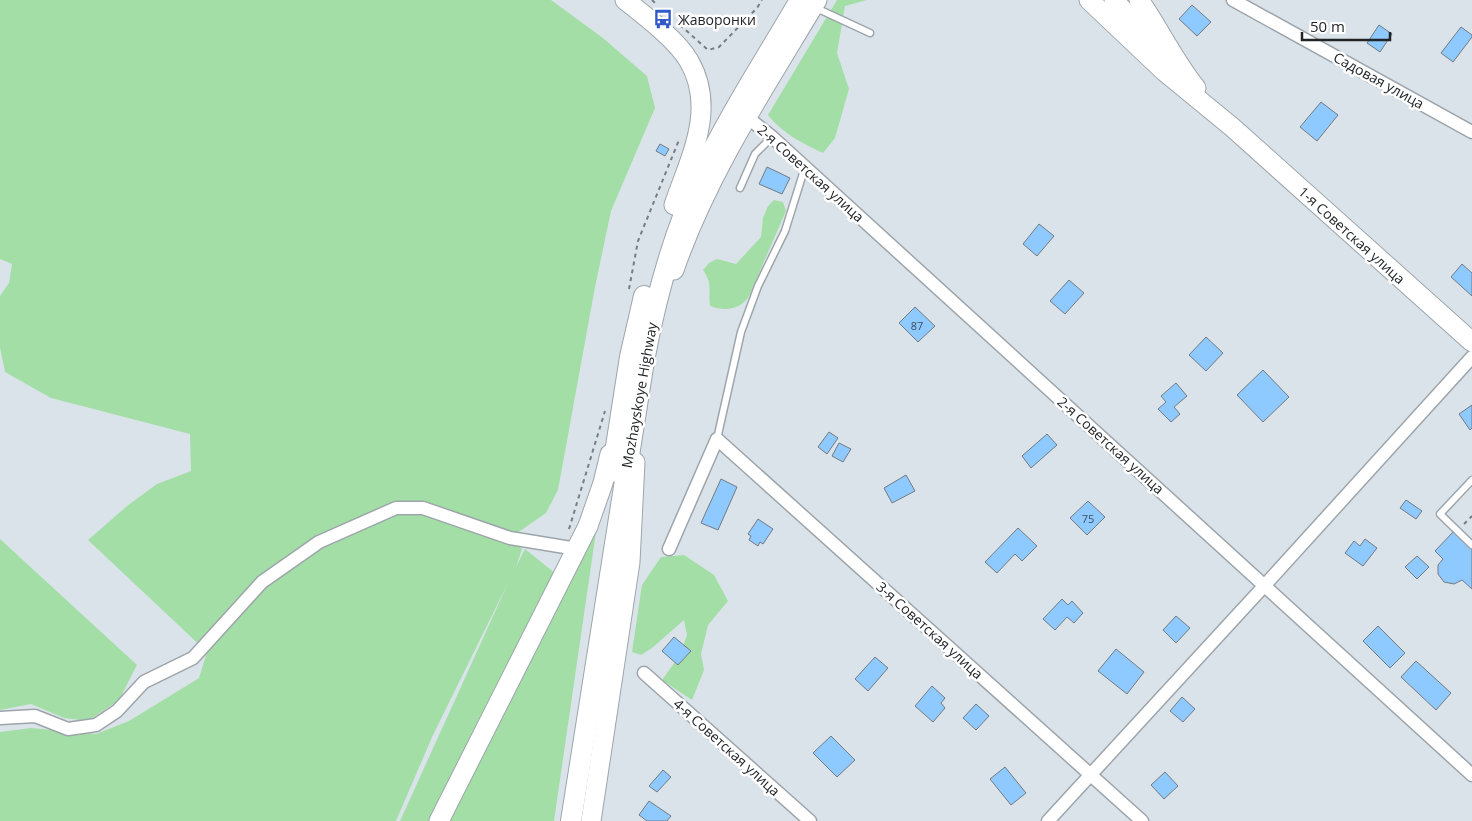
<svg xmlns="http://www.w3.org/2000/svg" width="1472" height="821" viewBox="0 0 1472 821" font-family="'Open Sans',sans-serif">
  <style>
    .green { fill: #a3dea6 }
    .building { fill: #8ecaff; stroke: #737a81 }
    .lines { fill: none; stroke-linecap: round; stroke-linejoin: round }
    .lane-casing { stroke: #9da5ab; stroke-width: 9 }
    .street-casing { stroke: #9da5ab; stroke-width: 15 }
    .secondary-casing { stroke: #9da5ab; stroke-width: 21 }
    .primary-casing { stroke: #9da5ab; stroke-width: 22 }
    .path { stroke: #777d81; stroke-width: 2; stroke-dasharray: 4 4; stroke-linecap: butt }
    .lane { stroke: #fff; stroke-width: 6 }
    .street { stroke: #fff; stroke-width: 12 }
    .secondary { stroke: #fff; stroke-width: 19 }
    .primary { stroke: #fff; stroke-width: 20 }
    .labels { text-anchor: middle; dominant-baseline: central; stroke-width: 5; stroke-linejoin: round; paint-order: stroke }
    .number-label { font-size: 11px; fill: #3d4e5d }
    .poi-label { font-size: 14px; fill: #222527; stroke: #fff; text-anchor: start }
    .street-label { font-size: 14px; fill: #222527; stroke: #fff }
  </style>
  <rect width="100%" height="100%" fill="#dbe3ea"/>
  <!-- green -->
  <g class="green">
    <polygon points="0,0 551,0 603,38 647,76 655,108 611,211 595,287 558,490 546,513 510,538 522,549 516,567 525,549 556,574 431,821 400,821 509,581 433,735 396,821 0,821 0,732 31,728 96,734 129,721 199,678 207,652 88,540 127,506 157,484 191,471 190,434 51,398 5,372 0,347 0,296 9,283 12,264 0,259"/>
    <path d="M 837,0 L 867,0 L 845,6 L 837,53 L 849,89 L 835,138 L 823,153 C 803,144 782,133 768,115 Z"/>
    <path d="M 774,200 L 783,202 L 786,211 L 752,289 C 747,308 727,313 710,306 C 708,291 713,284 703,270 L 709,263 L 717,259 L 736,264 L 761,237 L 763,218 L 768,206 Z"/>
    <polygon points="599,511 554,821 444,821"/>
    <polygon points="0,539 137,665 119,700 88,721 64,718 31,704 0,710"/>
    <polygon points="684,555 714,575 728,601 708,625 701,654 704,670 692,700 662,680 680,655 687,635 684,620 652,648 641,655 632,652 642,585 661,557"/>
  </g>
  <!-- building -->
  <g class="building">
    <polygon points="1192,5 1211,22 1197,36 1179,19"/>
    <polygon points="1379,25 1392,34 1380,52 1367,43"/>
    <polygon points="1461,27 1472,35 1472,37 1453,62 1441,53"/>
    <polygon points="1321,102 1338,115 1317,141 1300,127"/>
    <polygon points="660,144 669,149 665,156 656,151"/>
    <polygon points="767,167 790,178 782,194 759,184"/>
    <polygon points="1039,224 1054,236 1037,256 1023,244"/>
    <polygon points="1462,264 1472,273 1472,296 1451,277"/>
    <polygon points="1069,280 1084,293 1065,314 1050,301"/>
    <polygon points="915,307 935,326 918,342 899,323"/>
    <polygon points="1206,337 1223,353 1206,371 1189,355"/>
    <polygon points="1263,370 1289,397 1263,422 1237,395"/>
    <polygon points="1176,383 1187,396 1174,407 1180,414 1171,422 1158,409 1166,402 1161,396"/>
    <polygon points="1472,405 1472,428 1470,430 1459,414"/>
    <polygon points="829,432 838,438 827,454 818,447"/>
    <polygon points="1047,434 1057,445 1031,468 1022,456"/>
    <polygon points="839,443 851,449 843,462 832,456"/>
    <polygon points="906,475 915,491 892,503 884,488"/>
    <polygon points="721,479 737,487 718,530 701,523"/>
    <polygon points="1406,500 1422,511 1416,519 1400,508"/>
    <polygon points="1088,501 1105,517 1087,535 1070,518"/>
    <polygon points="758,519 773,529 763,544 760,542 758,546 749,540 751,536 748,534"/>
    <polygon points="1018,528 1037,546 1022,561 1015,554 997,573 985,562"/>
    <polygon points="1454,531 1472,548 1472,589 1462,580 1454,584 1444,582 1438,574 1438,565 1443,559 1435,551"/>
    <polygon points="1365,539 1377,548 1363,566 1345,553 1354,541 1360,546"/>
    <polygon points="1417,556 1429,567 1417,579 1405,567"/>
    <polygon points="1062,599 1068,605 1072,601 1083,613 1074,623 1067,617 1055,630 1043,619"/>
    <polygon points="1176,616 1190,628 1176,643 1163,630"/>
    <polygon points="1378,626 1405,653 1390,668 1363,641"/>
    <polygon points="674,637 691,651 678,665 662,651"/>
    <polygon points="1116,649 1144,672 1127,694 1098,671"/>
    <polygon points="875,657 888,668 868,691 855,679"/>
    <polygon points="1416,661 1451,693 1436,710 1401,677"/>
    <polygon points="932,686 945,698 941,703 945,708 933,722 915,706"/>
    <polygon points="1182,697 1195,709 1183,722 1170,711"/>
    <polygon points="976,704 989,716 976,730 963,718"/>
    <polygon points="831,736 855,760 837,777 813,753"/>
    <polygon points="1005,767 1026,793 1011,805 990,779"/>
    <polygon points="663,770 671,777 657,792 649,786"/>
    <polygon points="1165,772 1178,786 1164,799 1151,785"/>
    <polygon points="649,801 671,816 667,821 647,821 639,815"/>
  </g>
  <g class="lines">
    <defs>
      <g id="lane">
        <polyline points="814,7 870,33"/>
        <polyline points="740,188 755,154 772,137"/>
        <polyline points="717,439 741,332 758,286 785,231 805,167"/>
        <polyline points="1472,480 1440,514 1472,545"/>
      </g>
      <g id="street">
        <polyline points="1233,0 1472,132"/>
        <polyline points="748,118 772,137 1472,775"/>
        <polyline points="669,549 717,439 1142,821"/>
        <polyline points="644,673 810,821"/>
        <polyline points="0,718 35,716 68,729 96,725 117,711 144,682 193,658 262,582 319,542 396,508 423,508 510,538 577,549"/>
        <polyline points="1048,821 1265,585 1472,357"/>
      </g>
      <g id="secondary">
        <path d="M 625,0 C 644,15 677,40 689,61 C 717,109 690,158 674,205"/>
        <polyline points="1089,0 1165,72 1232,127 1472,342"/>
        <polyline points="1114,0 1167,59"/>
        <path d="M 1139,0 C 1159,28 1174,61 1196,88"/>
        <path d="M 674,270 C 707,174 765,87 817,0"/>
        <polyline points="439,821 588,526 603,483 610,454"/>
        <polyline points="591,821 630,562 635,462"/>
      </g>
      <g id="primary">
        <polyline points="612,472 630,357 644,296"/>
        <path d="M 571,821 L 644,361 C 656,296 673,233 702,172 C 730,113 767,57 800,0"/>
      </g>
    </defs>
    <!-- lane casing -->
    <use href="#lane" class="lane-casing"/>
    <!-- street casing -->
    <use href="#street" class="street-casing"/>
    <!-- secondary casing -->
    <use href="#secondary" class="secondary-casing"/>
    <!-- primary casing -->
    <use href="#primary" class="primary-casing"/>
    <!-- path -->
    <g class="path">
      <polyline points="652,0 657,5"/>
      <polyline points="680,25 708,50 719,47 757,8 762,0"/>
      <polyline points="629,289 638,241 679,140"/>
      <polyline points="1464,524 1472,516"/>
      <polyline points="569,529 605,411"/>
    </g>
    <!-- lane -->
    <use href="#lane" class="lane"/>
    <!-- street -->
    <use href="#street" class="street"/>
    <!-- secondary -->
    <use href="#secondary" class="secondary"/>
    <!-- primary -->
    <use href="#primary" class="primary"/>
  </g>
  <!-- icons -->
  <defs>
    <symbol id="bus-bare" viewBox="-9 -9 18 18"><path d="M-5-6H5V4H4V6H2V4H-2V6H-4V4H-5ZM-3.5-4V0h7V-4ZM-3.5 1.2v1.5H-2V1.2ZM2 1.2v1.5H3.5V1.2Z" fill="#3259c9" stroke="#fff" stroke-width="2.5" paint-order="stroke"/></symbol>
  </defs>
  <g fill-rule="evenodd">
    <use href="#bus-bare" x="649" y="5" width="28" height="28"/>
  </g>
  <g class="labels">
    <!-- number labels -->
    <g class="number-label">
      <text x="917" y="325">87</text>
      <text x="1088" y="518">75</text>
    </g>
    <!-- poi labels -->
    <g class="poi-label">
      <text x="678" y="19">Жаворонки</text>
    </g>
    <!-- street labels -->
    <g class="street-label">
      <text transform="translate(1379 80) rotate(29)">Садовая улица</text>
      <text transform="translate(811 173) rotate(42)">2-я Советская улица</text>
      <text transform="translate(1352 235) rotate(42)">1-я Советская улица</text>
      <text transform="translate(639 395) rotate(-80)">Mozhayskoye Highway</text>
      <text transform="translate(1111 445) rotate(42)">2-я Советская улица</text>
      <text transform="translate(930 630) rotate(42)">3-я Советская улица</text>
      <text transform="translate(727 747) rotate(42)">4-я Советская улица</text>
    </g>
  </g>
  <!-- scale -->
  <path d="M1302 32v8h88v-8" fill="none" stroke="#222527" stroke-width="2.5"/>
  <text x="1310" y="32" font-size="15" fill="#222527" stroke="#ffffff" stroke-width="4" paint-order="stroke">50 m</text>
</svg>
